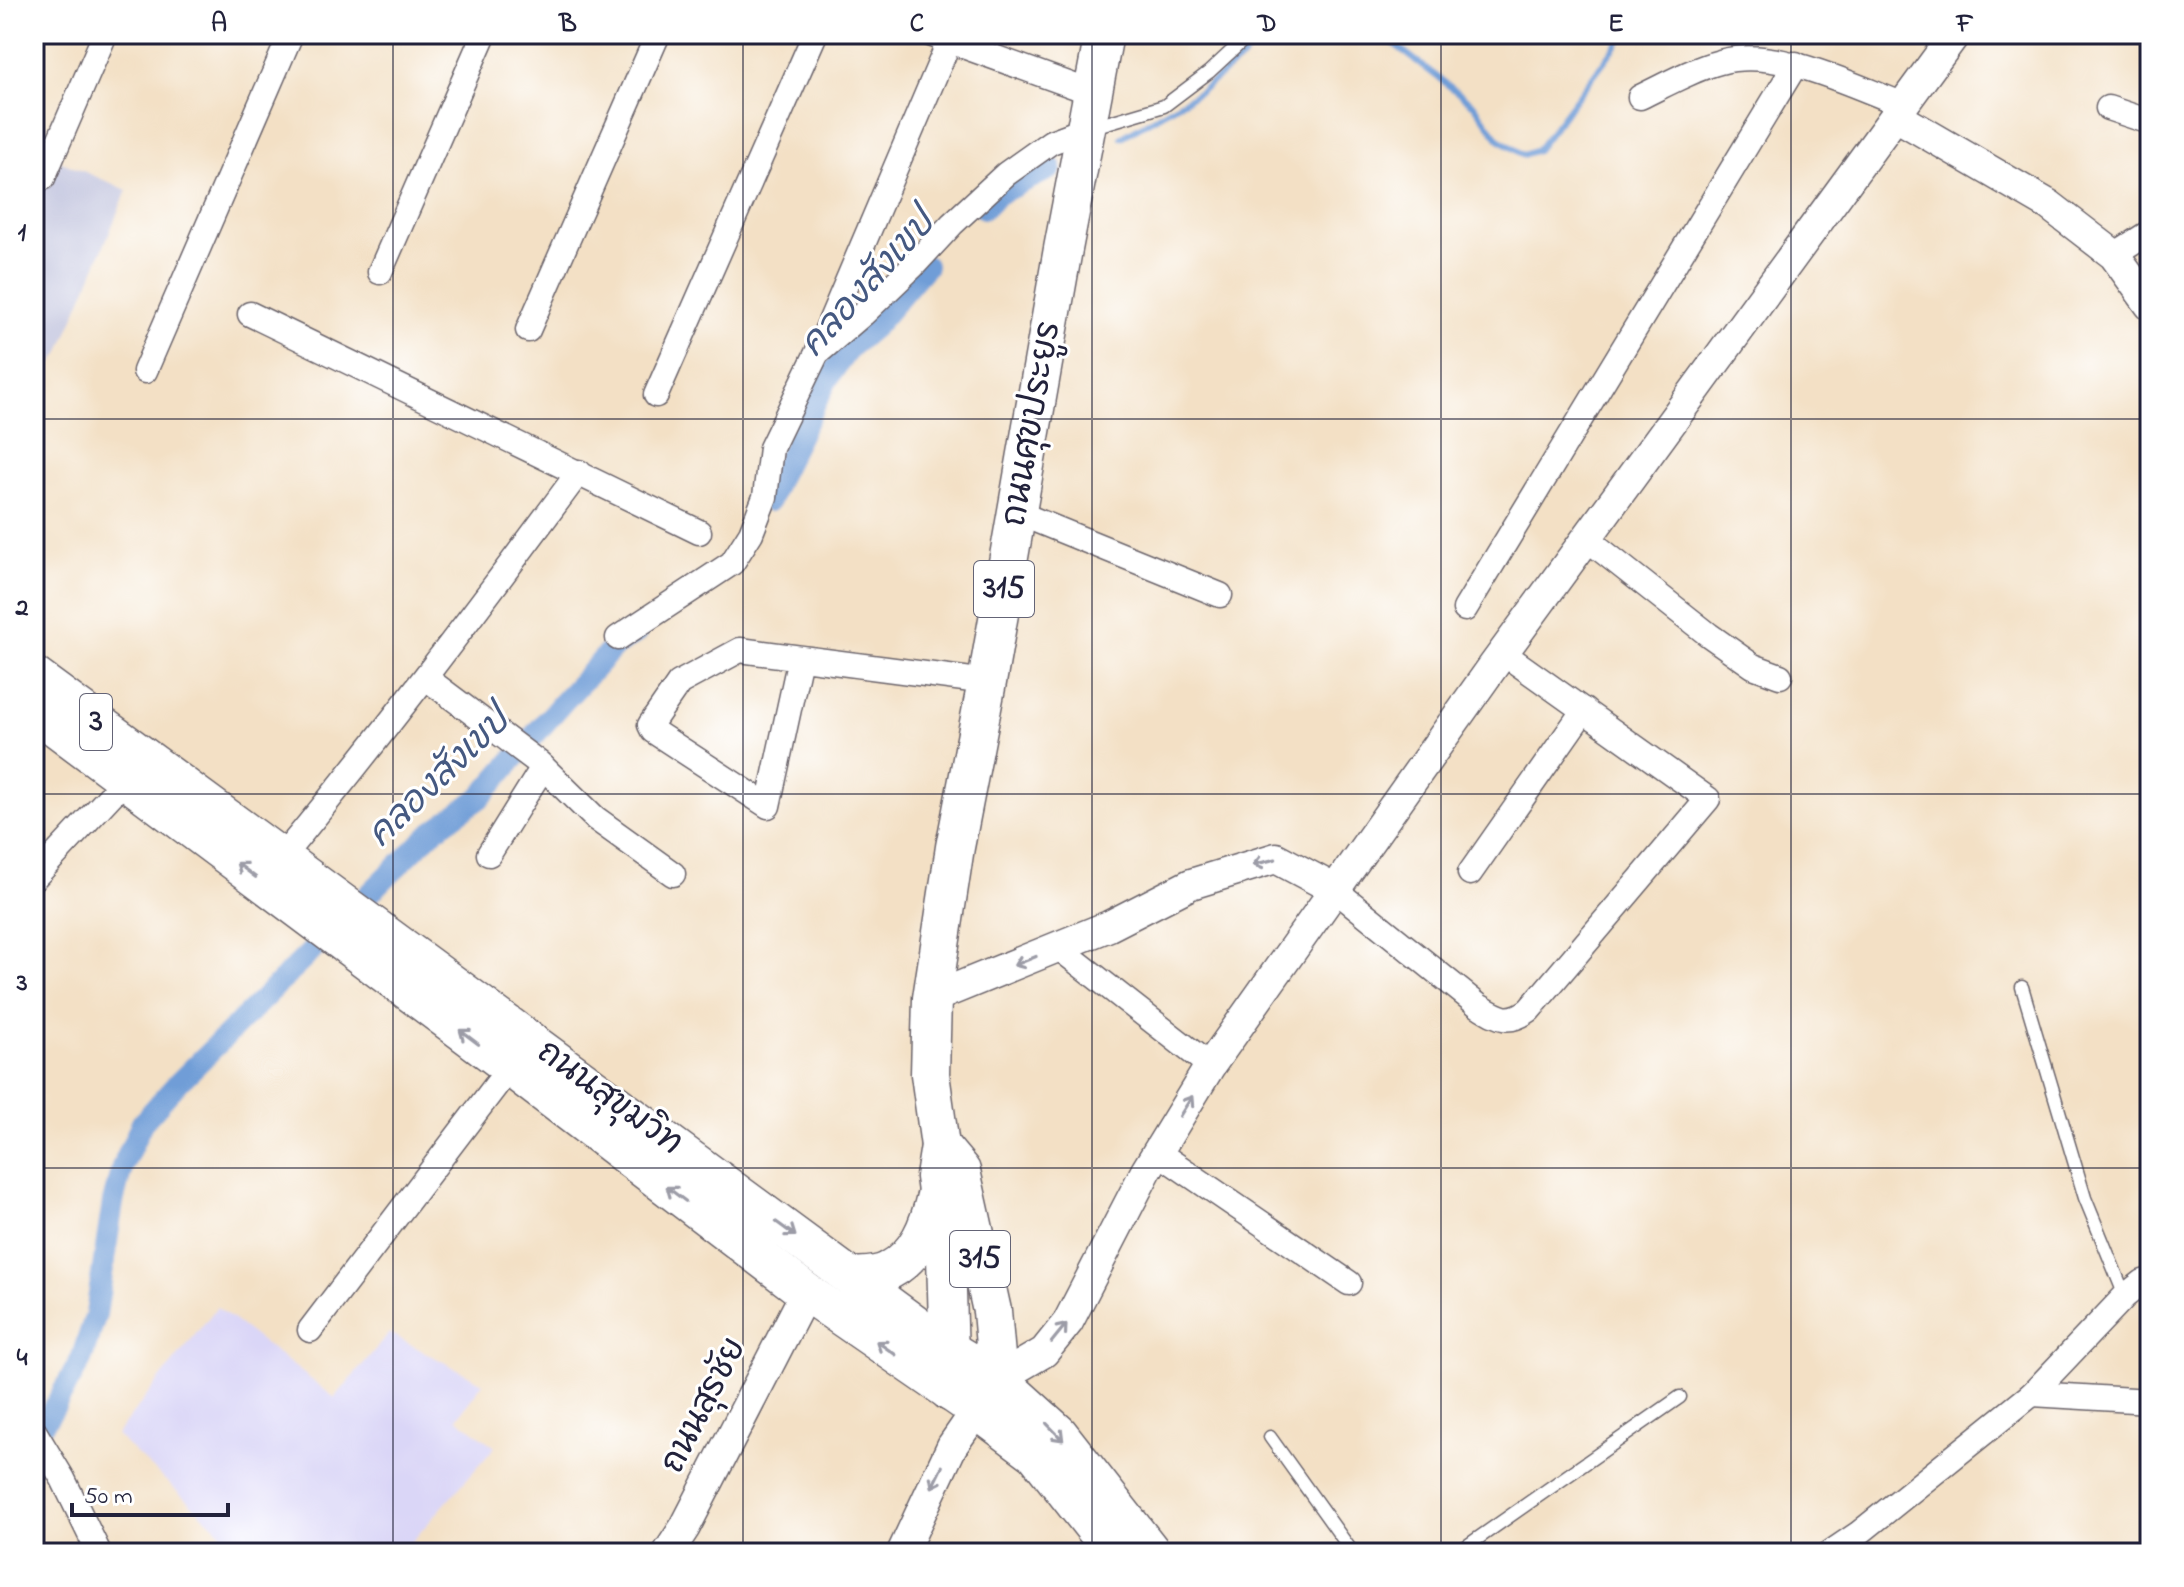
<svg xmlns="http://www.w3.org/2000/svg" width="2184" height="1587" viewBox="0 0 2184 1587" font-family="'Indie Flower','Playpen Sans Thai',sans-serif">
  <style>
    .built { fill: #dad6f7 }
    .industrial { fill: #c0c2dd }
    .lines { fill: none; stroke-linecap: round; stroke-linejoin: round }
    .stream { stroke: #6f9dd7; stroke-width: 6 }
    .canal { stroke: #6f9dd7; stroke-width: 22 }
    .service-casing { stroke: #6b646b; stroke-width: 15 }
    .minor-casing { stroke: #6b646b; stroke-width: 27 }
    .tertiary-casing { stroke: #6b646b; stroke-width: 33 }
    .primary-casing { stroke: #6b646b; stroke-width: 41 }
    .service { stroke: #fff; stroke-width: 12 }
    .minor { stroke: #fff; stroke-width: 24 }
    .tertiary { stroke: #fff; stroke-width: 30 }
    .primary { stroke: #fff; stroke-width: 38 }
    .oneway { stroke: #9c9ca7 }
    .grid { fill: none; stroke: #22223b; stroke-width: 2; stroke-opacity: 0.55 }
    .labels { text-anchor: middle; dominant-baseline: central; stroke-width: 6; stroke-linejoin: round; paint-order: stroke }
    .shield { fill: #fff; stroke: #646476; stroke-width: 2 }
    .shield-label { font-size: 32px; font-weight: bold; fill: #22223b }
    .street-label { font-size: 34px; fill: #22223b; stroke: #fff }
    .water-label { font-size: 36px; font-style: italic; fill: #455981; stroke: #fff }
    .neatline { fill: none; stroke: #22223b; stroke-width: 3 }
    .grid-label { font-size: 26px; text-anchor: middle; font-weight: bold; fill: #22223b }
  </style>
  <rect width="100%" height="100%" fill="#fff"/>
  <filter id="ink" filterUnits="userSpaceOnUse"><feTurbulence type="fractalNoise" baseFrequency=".0125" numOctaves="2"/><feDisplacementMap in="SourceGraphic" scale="16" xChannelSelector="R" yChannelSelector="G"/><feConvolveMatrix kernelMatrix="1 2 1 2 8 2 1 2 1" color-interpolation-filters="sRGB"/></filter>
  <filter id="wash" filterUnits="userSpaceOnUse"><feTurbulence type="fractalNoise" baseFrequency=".006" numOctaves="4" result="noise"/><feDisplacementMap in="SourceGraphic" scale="32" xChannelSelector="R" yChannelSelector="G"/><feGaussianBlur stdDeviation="1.8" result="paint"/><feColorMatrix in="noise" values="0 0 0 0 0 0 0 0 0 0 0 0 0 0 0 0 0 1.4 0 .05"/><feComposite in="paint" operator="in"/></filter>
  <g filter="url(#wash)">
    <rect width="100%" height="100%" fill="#f3e0c5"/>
    <!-- built -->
    <polygon class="built" points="217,1307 335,1398 389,1333 483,1383 457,1418 495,1447 402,1553 233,1553 219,1530 116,1435"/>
    <!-- industrial -->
    <polygon class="industrial" points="34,150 127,190 59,354 34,388"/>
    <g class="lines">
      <!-- stream -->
      <g class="stream">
        <polyline points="1381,34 1474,105 1499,139 1523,155 1537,150 1625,34"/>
        <polyline points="1122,137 1201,91 1241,59 1262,34"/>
      </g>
      <!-- canal -->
      <g class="canal">
        <polyline points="984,208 998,194 1051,168"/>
        <polyline points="769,501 778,478 828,378 850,347 876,325 926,266"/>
        <polyline points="34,1436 52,1411 81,1360 96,1314 113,1202 122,1167 142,1123 175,1086 432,832 481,797 563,702 615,646 636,633"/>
      </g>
    </g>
  </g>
  <g filter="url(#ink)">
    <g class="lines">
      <defs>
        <g id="service">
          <polyline points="1093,127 1164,106 1209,72 1250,34"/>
          <polyline points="2022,987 2085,1198 2125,1296"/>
          <polyline points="1270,1437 1353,1553"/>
          <polyline points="1457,1553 1680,1397"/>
        </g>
        <g id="minor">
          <polyline points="930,34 1093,93"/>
          <path d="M 1640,97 C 1665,85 1693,69 1720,62 C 1776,46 1851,85 1904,105"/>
          <polyline points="2108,108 2150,122"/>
          <polyline points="43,178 105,34"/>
          <polyline points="2114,255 2150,232"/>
          <polyline points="380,272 484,34"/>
          <polyline points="250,314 699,532"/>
          <polyline points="528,330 658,34"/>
          <polyline points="821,350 863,314 913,266 952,224 1006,174 1051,142 1086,129"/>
          <polyline points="145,371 291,34"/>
          <polyline points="656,395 815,34"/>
          <polyline points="1018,513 1220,595"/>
          <polyline points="1586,538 1709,635 1753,666 1780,676"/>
          <polyline points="1465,609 1796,64"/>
          <polyline points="618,638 732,563 751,533 765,497 771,448 816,355 949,42"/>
          <polyline points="800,658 768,806 653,731 650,725 679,683 740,650 987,682"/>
          <polyline points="426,678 539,763 595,818 673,874"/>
          <polyline points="489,854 543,767"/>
          <path d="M 281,858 C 385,733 482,603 579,472"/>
          <polyline points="1470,873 1584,710"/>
          <polyline points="34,878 126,779"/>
          <path d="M 1334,889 L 1479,1006 C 1499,1018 1508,1025 1529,1010 L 1708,799 L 1503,653"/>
          <polyline points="1059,948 1210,1066"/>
          <polyline points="1157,1152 1349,1283"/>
          <polyline points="310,1330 510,1067"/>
          <polyline points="2032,1394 2150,1401"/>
          <polyline points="34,1431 63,1479 99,1553"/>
          <polyline points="1830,1553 1858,1534 2032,1394 2125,1296 2143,1282 2150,1280"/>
        </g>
        <g id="tertiary">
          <polyline points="1896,116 2049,205 2114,255 2150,305"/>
          <polyline points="932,998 1109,926 1191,884 1276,858 1334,889"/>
          <polyline points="998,1379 1044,1352 1068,1322 1146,1171 1210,1066 1494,665 1955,34"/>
          <polyline points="668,1553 685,1527 806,1292"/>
          <polyline points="902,1553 952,1446 977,1410"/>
        </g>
        <g id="primary">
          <polyline points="34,676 948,1349 998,1379 1058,1433 1152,1553"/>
          <polyline points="34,711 510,1067 806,1292 977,1410 1036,1454 1114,1553"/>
          <polyline points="940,1146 961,1171 992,1311 998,1379"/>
          <path d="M 852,1277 C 865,1276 879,1277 890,1270 C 918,1255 929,1225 936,1196"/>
          <polyline points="950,1392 946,1257 935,1177 940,1146 930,1074 932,998 955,847 987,682 1063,249 1104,34"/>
        </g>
      </defs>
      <!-- service casing -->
      <use href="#service" class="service-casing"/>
      <!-- minor casing -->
      <use href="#minor" class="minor-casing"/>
      <!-- tertiary casing -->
      <use href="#tertiary" class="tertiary-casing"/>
      <!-- primary casing -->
      <use href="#primary" class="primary-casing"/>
      <!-- service -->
      <use href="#service" class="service"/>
      <!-- minor -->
      <use href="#minor" class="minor"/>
      <!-- tertiary -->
      <use href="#tertiary" class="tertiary"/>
      <!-- primary -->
      <use href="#primary" class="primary"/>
    </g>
    <!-- one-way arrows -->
    <defs><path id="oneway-shaft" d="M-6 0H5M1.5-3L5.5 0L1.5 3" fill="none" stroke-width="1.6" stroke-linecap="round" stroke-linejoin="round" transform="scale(2)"/></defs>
    <g class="oneway">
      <use href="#oneway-shaft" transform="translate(1264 862) rotate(166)"/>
      <use href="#oneway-shaft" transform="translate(246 870) rotate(-143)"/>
      <use href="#oneway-shaft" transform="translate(1025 961) rotate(158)"/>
      <use href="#oneway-shaft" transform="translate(469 1037) rotate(-143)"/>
      <use href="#oneway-shaft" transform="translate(1186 1106) rotate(-58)"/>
      <use href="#oneway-shaft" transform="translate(676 1194) rotate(-143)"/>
      <use href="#oneway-shaft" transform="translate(786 1229) rotate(36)"/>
      <use href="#oneway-shaft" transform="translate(1059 1333) rotate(-51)"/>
      <use href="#oneway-shaft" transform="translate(886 1348) rotate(-145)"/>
      <use href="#oneway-shaft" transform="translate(1055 1432) rotate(46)"/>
      <use href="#oneway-shaft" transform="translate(937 1477) rotate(116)"/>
    </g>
  </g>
  <!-- grid -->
  <path class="grid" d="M 393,34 L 393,1553M 743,34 L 743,1553M 1092,34 L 1092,1553M 1441,34 L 1441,1553M 1791,34 L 1791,1553M 34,419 L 2150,419M 34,794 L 2150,794M 34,1168 L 2150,1168"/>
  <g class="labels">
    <!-- shield labels -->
    <g class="shield">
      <rect x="974" y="561" width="60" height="56" rx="6"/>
      <rect x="80" y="694" width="32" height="56" rx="6"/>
      <rect x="950" y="1231" width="60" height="56" rx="6"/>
    </g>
    <g class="shield-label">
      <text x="1004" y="589">315</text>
      <text x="96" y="722">3</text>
      <text x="980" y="1259">315</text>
    </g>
    <!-- street labels -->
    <g class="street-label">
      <text transform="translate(1033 424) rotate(-80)">ถนนศุขประยูร</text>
      <text transform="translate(609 1099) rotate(36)">ถนนสุขุมวิท</text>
      <text transform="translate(705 1406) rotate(-63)">ถนนสุรชัย</text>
    </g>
    <!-- water labels -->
    <g class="water-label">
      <text transform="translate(869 285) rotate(-48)">คลองสังเขป</text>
      <text transform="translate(440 779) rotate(-44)">คลองสังเขป</text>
    </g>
  </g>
  <!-- margin -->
  <rect width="2184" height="1587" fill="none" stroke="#fff" stroke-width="88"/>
  <!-- scale -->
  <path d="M72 1503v12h156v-12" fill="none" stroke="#22223b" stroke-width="4"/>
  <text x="84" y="1503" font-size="24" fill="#22223b" stroke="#ffffff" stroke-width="6" paint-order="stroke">50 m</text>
  <rect x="44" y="44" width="2096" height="1499" class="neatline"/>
  <g class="grid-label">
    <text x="219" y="31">A</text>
    <text x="568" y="31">B</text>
    <text x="917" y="31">C</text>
    <text x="1267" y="31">D</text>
    <text x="1616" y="31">E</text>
    <text x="1965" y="31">F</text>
    <text x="22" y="240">1</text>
    <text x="22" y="615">2</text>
    <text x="22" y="990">3</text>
    <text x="22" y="1365">4</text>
  </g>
</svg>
